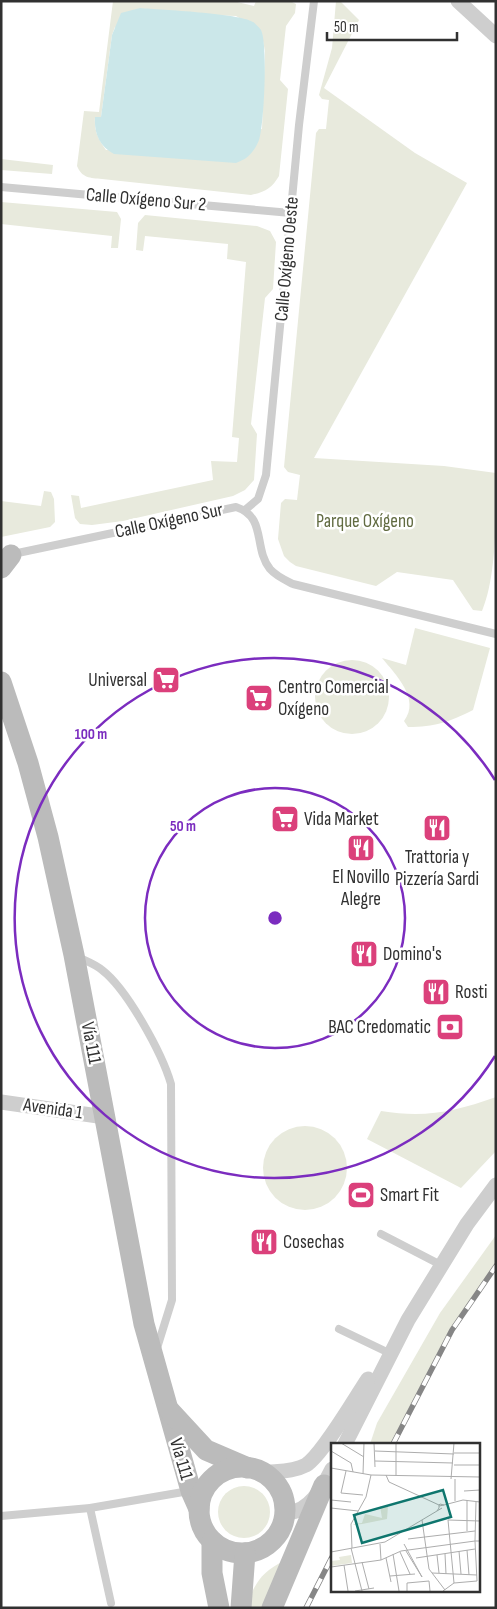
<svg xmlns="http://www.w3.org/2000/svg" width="497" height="1609" viewBox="0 0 497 1609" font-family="'Sofia Sans Condensed',sans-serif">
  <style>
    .green { fill: #e8eadd; fill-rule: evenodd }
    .water { fill: #cbe7e9 }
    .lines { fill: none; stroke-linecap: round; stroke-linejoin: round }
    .lane { stroke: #cecece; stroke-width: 8 }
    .street { stroke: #cecece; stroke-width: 15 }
    .secondary { stroke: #bbb; stroke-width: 21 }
    .rail-casing { stroke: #868686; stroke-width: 5.5 }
    .rail { stroke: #fff; stroke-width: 4; stroke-dasharray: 11; stroke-linecap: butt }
    .ring { fill: none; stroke: #7b2cbf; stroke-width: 2.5 }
    .labels { text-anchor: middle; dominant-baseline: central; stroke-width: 5; stroke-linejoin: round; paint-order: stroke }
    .street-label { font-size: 19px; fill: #313131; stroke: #fff }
    .park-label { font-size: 19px; fill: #616b41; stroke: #fff }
    .poi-label { font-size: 19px; fill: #313131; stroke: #fff; text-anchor: start }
    .inset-road { fill: none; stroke: #adadad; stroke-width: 1 }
    .view { fill: #0f766e; fill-opacity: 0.15; stroke: #0f766e; stroke-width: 2.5 }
    .inset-edge { fill: none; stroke: #313131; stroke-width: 2.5 }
    .centre { fill: #7b2cbf; stroke: #fff; stroke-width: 2.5 }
    .ring-label { font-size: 15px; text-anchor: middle; font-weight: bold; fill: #7b2cbf; stroke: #fff; stroke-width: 5; stroke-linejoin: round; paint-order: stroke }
  </style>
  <rect width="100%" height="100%" fill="#fff"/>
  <!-- green -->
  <g class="green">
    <path d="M 113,1 L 233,1 L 254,6 L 256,1 L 290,1 L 296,4 L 295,13 L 286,26 L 280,80 L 288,89 L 279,176 C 272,188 265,192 251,195 L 102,179 C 90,178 82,178 77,166 L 84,111 L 99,112 ZM 209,15 L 236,16 L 261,31 L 265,51 L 262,129 L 106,150 C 98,139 94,131 95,117 L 101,117 L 112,35 L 115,27 Z"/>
    <path d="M 336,1 L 340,1 L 359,20 L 324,88 L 415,153 L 467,183 L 314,458 L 444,466 L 496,473 C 496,515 497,575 482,611 L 473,610 L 453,580 L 397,572 L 376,586 L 296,566 L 290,562 L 284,556 L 278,539 L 281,503 L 285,499 L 297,500 L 300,475 L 288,472 L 284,467 L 316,133 L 319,129 L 326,129 L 329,100 L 322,99 L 319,95 L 332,48 Z"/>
    <polygon points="1,159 53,165 52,174 1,170"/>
    <polygon points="1,202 117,212 121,219 118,248 111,248 112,236 1,224"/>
    <polygon points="145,215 257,226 270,231 276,242 273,289 265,298 251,424 257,434 254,480 245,490 233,496 123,521 92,525 80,524 75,518 71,495 79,496 81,508 213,480 211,461 237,462 239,438 232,437 246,262 227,259 228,244 145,236 143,251 136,250 138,223"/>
    <polygon points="44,491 51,492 54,499 55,522 50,527 1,537 1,501 41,506"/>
    <path d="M 415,628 L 490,648 L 473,710 C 449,722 435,727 408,727 L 404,721 C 421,699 395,674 382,658 L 406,665 Z"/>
    <circle cx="352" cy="697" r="37"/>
    <path d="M 496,1097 L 496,1151 L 461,1188 L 367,1139 L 381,1111 C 425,1118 454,1112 496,1097 Z"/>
    <circle cx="305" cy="1168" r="42"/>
    <polygon points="496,1235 496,1266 452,1330 393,1444 370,1444 377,1423 440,1313"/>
    <circle cx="244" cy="1512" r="26"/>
    <path d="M 284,1561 L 265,1608 L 246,1608 C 254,1584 261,1572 284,1561 Z"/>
  </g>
  <!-- water -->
  <path class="water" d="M 140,8 C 161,10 239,13 253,22 C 255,23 260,28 261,30 C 268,43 264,126 259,140 C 254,152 248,159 236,163 L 114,154 C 99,146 94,133 95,117 L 101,117 L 112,35 L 121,13 Z"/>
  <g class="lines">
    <!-- lane -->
    <g class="lane">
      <polyline points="1,187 291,213"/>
      <polyline points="245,510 258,499 266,475 299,125 314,1"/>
      <path d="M 13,554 L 236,507 C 267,517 253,548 270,569 C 276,576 285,580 293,584 L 496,634"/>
      <path d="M 78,957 C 86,961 95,964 102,970 C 127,989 162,1053 171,1084 L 172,1300 L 157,1348"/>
      <polyline points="381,1234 441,1265"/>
      <polyline points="339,1329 387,1352"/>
      <polyline points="90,1508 111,1603"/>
      <polyline points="1,1516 90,1508 189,1491"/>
    </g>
    <!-- street -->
    <g class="street">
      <polyline points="458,1 496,36"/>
      <polyline points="1,1102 105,1117"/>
      <polyline points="345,1444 408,1320 467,1224 496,1185"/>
      <path d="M 263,1473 C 277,1471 293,1472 306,1465 C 323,1454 355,1398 368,1379"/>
      <path d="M 285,1512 C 308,1515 323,1487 332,1469"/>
    </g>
    <!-- secondary -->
    <g class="secondary">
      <polyline points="1,568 11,555"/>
      <polyline points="1,682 28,763 48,837 74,955 144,1324 191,1491 199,1509"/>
      <polyline points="170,1411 206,1450 248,1468"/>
      <circle cx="242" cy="1510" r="43"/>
      <polyline points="212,1541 212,1573 219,1608"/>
      <polyline points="241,1608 245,1553"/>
      <polyline points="272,1608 324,1485"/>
    </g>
    <defs>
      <g id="rail">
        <polyline points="393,1444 452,1330 496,1266"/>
        <polyline points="306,1608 332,1557"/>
      </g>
    </defs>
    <!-- rail casing -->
    <use href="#rail" class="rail-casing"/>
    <!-- rail -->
    <use href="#rail" class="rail"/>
  </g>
  <!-- distance rings -->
  <g class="ring">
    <circle cx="275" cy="918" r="130"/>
    <path d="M495 1056A260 260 0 1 1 495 780"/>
  </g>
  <!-- icons -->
  <defs>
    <symbol id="supermarket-square" viewBox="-11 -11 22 22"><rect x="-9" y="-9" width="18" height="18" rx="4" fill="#db407b" stroke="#fff"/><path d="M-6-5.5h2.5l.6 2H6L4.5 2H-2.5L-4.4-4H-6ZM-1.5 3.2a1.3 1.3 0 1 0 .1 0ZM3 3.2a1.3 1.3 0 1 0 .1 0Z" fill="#fff"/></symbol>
    <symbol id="restaurant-square" viewBox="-11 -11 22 22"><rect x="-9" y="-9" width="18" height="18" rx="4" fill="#db407b" stroke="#fff"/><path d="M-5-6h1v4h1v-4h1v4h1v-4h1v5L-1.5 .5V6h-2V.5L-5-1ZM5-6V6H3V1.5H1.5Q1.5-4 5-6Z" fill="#fff"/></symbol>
    <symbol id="bank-square" viewBox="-11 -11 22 22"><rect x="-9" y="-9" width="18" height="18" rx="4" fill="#db407b" stroke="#fff"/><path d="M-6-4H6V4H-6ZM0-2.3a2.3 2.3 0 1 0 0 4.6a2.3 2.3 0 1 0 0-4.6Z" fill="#fff"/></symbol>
    <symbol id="stadium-square" viewBox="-11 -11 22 22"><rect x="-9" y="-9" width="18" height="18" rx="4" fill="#db407b" stroke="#fff"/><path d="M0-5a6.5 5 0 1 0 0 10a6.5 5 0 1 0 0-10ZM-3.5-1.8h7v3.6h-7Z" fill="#fff"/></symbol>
  </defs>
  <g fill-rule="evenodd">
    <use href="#supermarket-square" x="150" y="664" width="32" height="32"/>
    <use href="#supermarket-square" x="243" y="682" width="32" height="32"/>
    <use href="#supermarket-square" x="269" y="803" width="32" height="32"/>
    <use href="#restaurant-square" x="421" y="812" width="32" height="32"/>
    <use href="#restaurant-square" x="345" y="832" width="32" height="32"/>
    <use href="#restaurant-square" x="348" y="938" width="32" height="32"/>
    <use href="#restaurant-square" x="420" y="976" width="32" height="32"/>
    <use href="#bank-square" x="434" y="1011" width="32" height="32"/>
    <use href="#stadium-square" x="345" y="1179" width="32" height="32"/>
    <use href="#restaurant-square" x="248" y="1226" width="32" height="32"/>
  </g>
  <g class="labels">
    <!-- street labels -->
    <g class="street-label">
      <text transform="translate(146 200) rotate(5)">Calle Oxígeno Sur 2</text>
      <text transform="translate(287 259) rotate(-85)">Calle Oxígeno Oeste</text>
      <text transform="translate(169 521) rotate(-12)">Calle Oxígeno Sur</text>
      <text transform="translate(91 1043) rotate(79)">Vía 111</text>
      <text transform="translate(53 1109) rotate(8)">Avenida 1</text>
      <text transform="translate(181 1459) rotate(74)">Vía 111</text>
    </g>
    <!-- park labels -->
    <g class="park-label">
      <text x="365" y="521">Parque Oxígeno</text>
    </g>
    <!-- poi labels -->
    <g class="poi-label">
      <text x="147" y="680" text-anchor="end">Universal</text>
      <text x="278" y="687">Centro Comercial<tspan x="278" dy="22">Oxígeno</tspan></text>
      <text x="304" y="819">Vida Market</text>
      <text x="437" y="857" text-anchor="middle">Trattoria y<tspan x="437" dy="22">Pizzería Sardi</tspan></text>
      <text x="361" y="877" text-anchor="middle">El Novillo<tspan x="361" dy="22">Alegre</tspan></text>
      <text x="383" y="954">Domino's</text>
      <text x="455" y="992">Rosti</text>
      <text x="431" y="1027" text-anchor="end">BAC Credomatic</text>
      <text x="380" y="1195">Smart Fit</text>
      <text x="283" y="1242">Cosechas</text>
    </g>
  </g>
  <!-- overview -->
  <g transform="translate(331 1443)">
    <rect width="149" height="149" fill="#fff"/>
    <path d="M 49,63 L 57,63 L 56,76 L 31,81 L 23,82 L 22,81 L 31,80 L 34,71 L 51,75 ZM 20,112 L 21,120 L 0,123 L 0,118 L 9,117 L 8,114 Z" fill="#e8eadd"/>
    <path class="inset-road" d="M 10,0 L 33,14M 43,0 L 44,24M 0,8 L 20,20 L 22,29M 44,8 L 123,11M 123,10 L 149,10M 44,18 L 122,20M 123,22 L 149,22M 0,25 L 40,32 L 149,34M 15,28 L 10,50 L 32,52M 32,31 L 33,0M 55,32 L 58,39 L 108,62M 65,33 L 65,0M 120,36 L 123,0M 133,48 L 149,47M 0,57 L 20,59M 124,58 L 124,36M 113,62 L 132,57 L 149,59M 0,65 L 27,68M 106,68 L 108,65 L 108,62 L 109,61 L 113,62 L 108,63M 91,77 L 98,126 L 114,147M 136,88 L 136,57M 77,96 L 144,88M 49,101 L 50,117M 73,101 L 91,134 L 75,108M 20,105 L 31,148M 21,105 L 20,81 L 35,54 L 40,32M 136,107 L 138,132M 128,108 L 130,131M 0,109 L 54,99 L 111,65M 69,109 L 79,131M 62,111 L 68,148M 114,111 L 115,131M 106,112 L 108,130M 55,115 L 60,139M 85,115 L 144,106M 31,119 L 38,146M 13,122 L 17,148M 0,124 L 50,117 L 70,108 L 144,98 L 145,59M 101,130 L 146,132M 59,133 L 84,131M 123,140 L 117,77 L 149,78M 24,148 L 43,145M 76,148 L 76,140 L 98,138 L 99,148M 112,148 L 123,140 L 146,138 L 144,98 L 149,98"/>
    <path class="view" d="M 112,47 L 120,74 L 31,100 L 23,72 Z"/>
    <rect width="149" height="149" class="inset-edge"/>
  </g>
  <circle cx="275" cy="918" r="8" class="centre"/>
  <g class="ring-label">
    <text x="91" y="739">100 m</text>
    <text x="183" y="831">50 m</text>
  </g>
  <!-- border -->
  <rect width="497" height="1609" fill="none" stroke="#313131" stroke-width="5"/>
  <!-- scale -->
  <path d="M327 32v8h130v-8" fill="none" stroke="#313131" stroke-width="2.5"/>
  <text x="334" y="32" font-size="15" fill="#313131" stroke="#ffffff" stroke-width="4" paint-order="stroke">50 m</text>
</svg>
